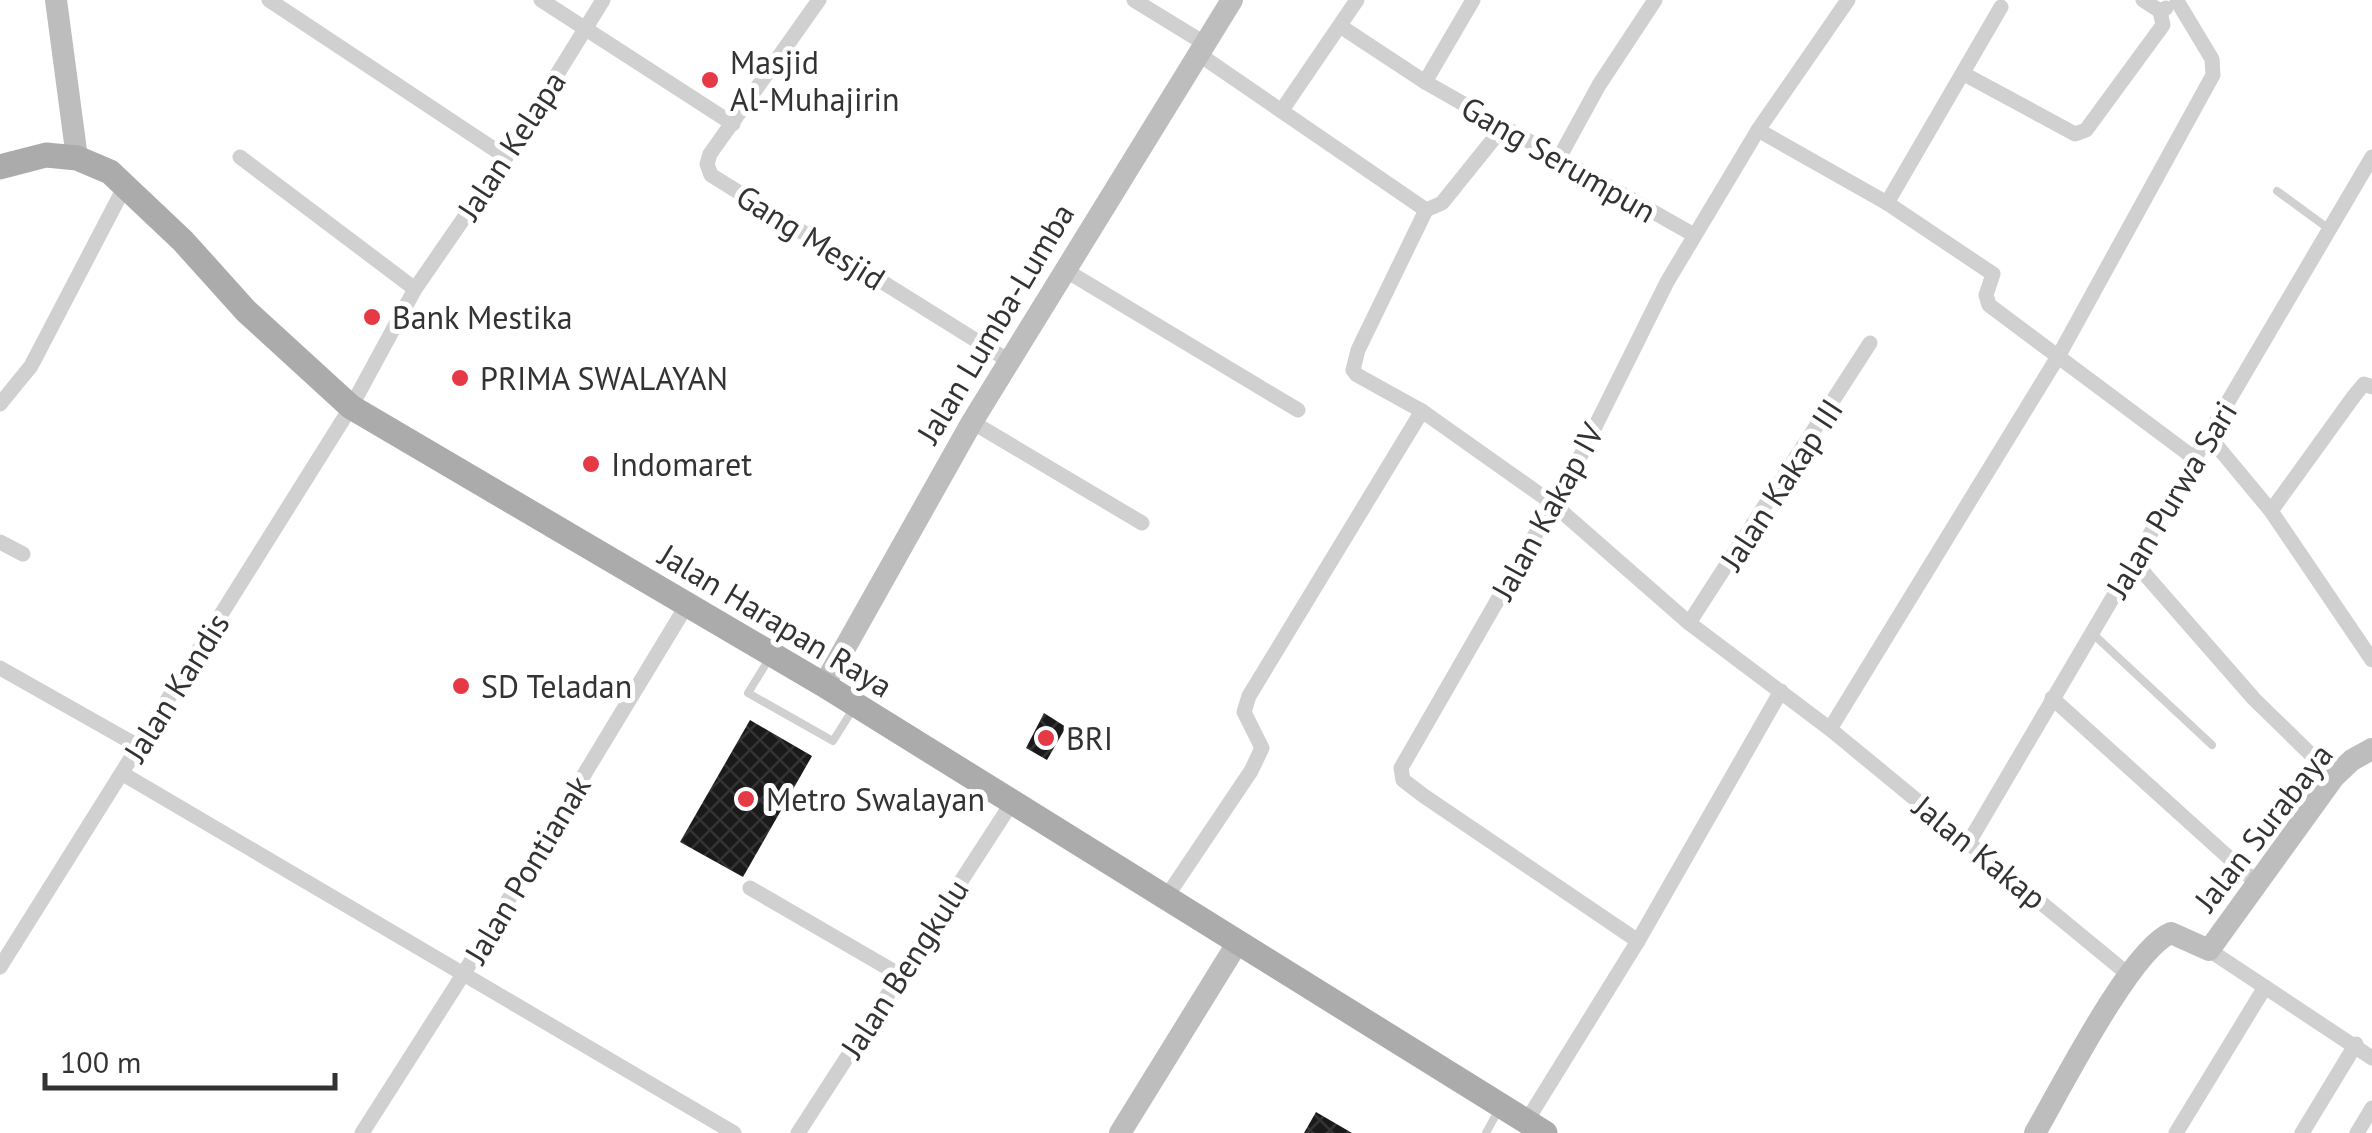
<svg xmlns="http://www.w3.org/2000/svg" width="2372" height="1133" viewBox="0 0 2372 1133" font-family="'PT Sans',sans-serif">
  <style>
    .building { fill: url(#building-cross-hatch) }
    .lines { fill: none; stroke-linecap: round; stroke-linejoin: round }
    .lane { stroke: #d0d0d0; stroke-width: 8 }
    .street { stroke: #d0d0d0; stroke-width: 15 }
    .secondary { stroke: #bdbdbd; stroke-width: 22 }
    .primary { stroke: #ababab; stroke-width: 25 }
    .poi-dot { fill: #e63946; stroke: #fff; stroke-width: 4 }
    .labels { text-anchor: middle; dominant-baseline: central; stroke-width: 10; stroke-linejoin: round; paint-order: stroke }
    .poi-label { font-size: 32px; fill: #333; stroke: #fff; text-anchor: start }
    .street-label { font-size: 32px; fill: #333; stroke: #fff }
  </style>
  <defs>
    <pattern id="building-cross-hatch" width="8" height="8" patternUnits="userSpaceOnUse" patternTransform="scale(2.5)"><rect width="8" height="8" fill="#1a1a1a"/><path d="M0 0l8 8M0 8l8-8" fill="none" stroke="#333"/></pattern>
  </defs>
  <rect width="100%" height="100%" fill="#fff"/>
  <!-- building -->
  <g class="building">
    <polygon points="1044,713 1066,727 1047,760 1026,748"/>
    <polygon points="750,720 812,756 743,877 680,842"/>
    <polygon points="1316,1112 1352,1133 1304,1133"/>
  </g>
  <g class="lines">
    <!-- lane -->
    <g class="lane">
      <polyline points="2277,191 2329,229"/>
      <polyline points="2092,633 2212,745"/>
      <polyline points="769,659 748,693 833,741 853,709"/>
      <polyline points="1486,1133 1498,1111"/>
    </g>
    <!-- street -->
    <g class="street">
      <polyline points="269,0 506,157"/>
      <polyline points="541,0 733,124"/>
      <polyline points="819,0 710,154 707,164 711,175 1009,361"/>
      <polyline points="1134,0 1204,43"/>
      <polyline points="2143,0 2160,11 2166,8"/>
      <polyline points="1340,26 1425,82 1473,0"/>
      <polyline points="1197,53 1426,210 1358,350 1353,370 1357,375 1422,411 1552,503 1689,623 1830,729 2129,975"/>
      <polyline points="1964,74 2075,134 2086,130 2163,25 2160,11"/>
      <polyline points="1425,82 1694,235"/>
      <polyline points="1282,110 1357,0"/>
      <polyline points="1758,130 1887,203 1993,274 1986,295 1989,305 2194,458"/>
      <polyline points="240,157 415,289"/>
      <polyline points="1559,158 1599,85 1655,0"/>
      <polyline points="1887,203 2001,7"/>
      <polyline points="1426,210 1442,203 1504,126"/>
      <polyline points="1065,270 1298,410"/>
      <polyline points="0,404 31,366 125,186"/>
      <polyline points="972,422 1142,523"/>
      <polyline points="2207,434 2271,511 2372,660"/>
      <polyline points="2271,511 2354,396 2364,384 2372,387"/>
      <polyline points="0,542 23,554"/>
      <polyline points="2136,564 2254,699 2334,777"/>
      <polyline points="1689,623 1870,343"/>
      <polyline points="0,668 138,746"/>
      <polyline points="2052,698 2258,884"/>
      <polyline points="1830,729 2059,355 2213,75 2212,59 2177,1"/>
      <polyline points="123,774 734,1133"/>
      <polyline points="1969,842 2372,157"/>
      <polyline points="750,888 900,975"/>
      <polyline points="1165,899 1251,771 1262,748 1244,712 1249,696 1422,411"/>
      <polyline points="1638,941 1424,796 1403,780 1401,768 1581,455 1667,282 1758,130 1848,0"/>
      <polyline points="2209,950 2372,1058"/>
      <polyline points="0,967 351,407 415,289 506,157 603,0"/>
      <polyline points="1526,1122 1638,941 1781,691"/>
      <polyline points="362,1133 464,973 688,603"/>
      <polyline points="798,1133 1011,804"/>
      <polyline points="2176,1133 2265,987"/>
      <polyline points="2302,1133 2356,1044"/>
      <polyline points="2357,1133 2372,1108"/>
    </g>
    <!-- secondary -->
    <g class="secondary">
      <polyline points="56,0 77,158"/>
      <polyline points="824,685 972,422 1232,0"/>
      <polyline points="1120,1133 1238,942"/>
      <path d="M 2035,1133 C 2060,1090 2131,949 2171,933 L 2209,950 L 2334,777 L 2352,760 L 2372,749"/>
    </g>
    <!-- primary -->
    <polyline class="primary" points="0,167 46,155 77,158 110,172 183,241 246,311 351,407 824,685 1545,1133"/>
  </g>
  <!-- markers -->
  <g class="poi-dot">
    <circle cx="710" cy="80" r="10"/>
    <circle cx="372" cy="317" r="10"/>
    <circle cx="460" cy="378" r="10"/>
    <circle cx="591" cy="464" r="10"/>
    <circle cx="461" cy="686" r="10"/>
    <circle cx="1046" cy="738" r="10"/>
    <circle cx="746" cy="799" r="10"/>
  </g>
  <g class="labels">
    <!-- poi labels -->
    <g class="poi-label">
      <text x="730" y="62">Masjid<tspan x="730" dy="37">Al-Muhajirin</tspan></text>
      <text x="392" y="317">Bank Mestika</text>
      <text x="480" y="378">PRIMA SWALAYAN</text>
      <text x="611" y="464">Indomaret</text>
      <text x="481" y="686">SD Teladan</text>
      <text x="1066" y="738">BRI</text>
      <text x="766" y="799">Metro Swalayan</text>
    </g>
    <!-- street labels -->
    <g class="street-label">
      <text transform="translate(511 145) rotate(-57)">Jalan Kelapa</text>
      <text transform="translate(1559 159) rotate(30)">Gang Serumpun</text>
      <text transform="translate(811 237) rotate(32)">Gang Mesjid</text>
      <text transform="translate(995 323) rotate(-59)">Jalan Lumba-Lumba</text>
      <text transform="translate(1781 484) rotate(-57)">Jalan Kakap III</text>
      <text transform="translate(2171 499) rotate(-59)">Jalan Purwa Sari</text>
      <text transform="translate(1547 511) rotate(-61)">Jalan Kakap IV</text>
      <text transform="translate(776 620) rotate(31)">Jalan Harapan Raya</text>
      <text transform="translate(176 687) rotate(-58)">Jalan Kandis</text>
      <text transform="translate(2263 827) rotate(-52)">Jalan Surabaya</text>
      <text transform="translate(1980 852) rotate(39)">Jalan Kakap</text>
      <text transform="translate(527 869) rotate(-59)">Jalan Pontianak</text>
      <text transform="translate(904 968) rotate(-57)">Jalan Bengkulu</text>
    </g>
  </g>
  <!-- scale -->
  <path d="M45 1073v15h290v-15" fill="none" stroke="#333333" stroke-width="5"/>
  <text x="60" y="1073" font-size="30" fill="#333333" stroke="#ffffff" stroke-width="8" paint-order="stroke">100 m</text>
</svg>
